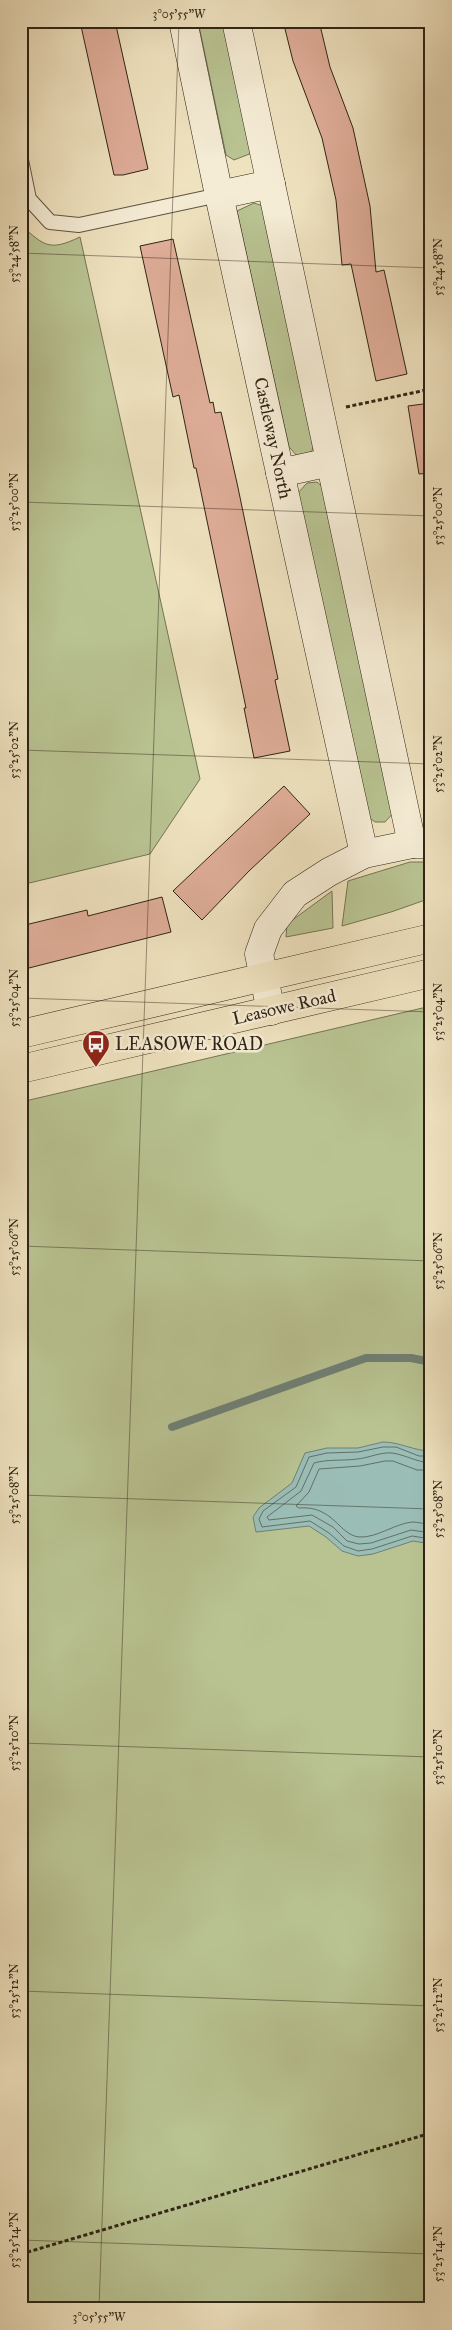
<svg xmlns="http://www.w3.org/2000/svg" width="452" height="2330" viewBox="0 0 452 2330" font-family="'IM FELL Great Primer',serif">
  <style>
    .green { fill: #b9c392; stroke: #747454 }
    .water { fill: #9abdb6; stroke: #6f8076 }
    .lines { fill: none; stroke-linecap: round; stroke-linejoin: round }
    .shore { stroke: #647066; stroke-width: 1 }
    .stream { stroke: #6f8076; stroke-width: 8 }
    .building { fill: #dfad98; stroke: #2f2416 }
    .lane-casing { stroke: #5f5440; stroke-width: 16 }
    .secondary-casing { stroke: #2f2416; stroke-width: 29 }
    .primary-casing { stroke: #2f2416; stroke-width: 29 }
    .path { stroke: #2f2416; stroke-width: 3; stroke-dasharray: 4 2.5; stroke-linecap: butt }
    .lane { stroke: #f5ecd5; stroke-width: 14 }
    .secondary { stroke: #f5ecd5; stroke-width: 28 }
    .primary { stroke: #efe2bf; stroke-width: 28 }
    .ticks { fill: none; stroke: #2f2416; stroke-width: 1; stroke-opacity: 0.45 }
    .labels { text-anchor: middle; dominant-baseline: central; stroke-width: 5; stroke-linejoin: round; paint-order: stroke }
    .street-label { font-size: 18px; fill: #2f2416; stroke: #f5ecd5 }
    .poi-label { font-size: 18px; fill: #2f2416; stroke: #f5ecd5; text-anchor: start }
    .neatline { fill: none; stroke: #2f2416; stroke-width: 2 }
    .ticks-label { font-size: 12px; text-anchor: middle; fill: #2f2416 }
  </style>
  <rect width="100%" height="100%" fill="#efe2bf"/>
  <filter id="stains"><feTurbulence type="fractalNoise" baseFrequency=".004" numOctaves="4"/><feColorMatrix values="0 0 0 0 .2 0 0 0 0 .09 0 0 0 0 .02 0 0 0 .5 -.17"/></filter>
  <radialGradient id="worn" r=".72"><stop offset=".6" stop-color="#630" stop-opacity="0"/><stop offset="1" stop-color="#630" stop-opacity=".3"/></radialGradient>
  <!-- green -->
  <g class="green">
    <polygon points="198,21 224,21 252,153 234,160 226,155"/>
    <polygon points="254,203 263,206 314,445 310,456 298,457 289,447 237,211"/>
    <path d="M 21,225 C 45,247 50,251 80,237 L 200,779 L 150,854 L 21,885 Z"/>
    <polygon points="317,482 325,489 394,812 385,822 375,822 366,815 298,493 307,483"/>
    <polygon points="410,862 431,862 431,898 391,912 342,926 348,881"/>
    <polygon points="332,891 333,928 286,937 287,924"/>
    <polygon points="431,1006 431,2309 21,2309 21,1102"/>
  </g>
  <!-- water -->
  <path class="water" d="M 383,1442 C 400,1442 414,1451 431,1451 L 431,1544 L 413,1541 L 373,1554 L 358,1556 L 342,1551 L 326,1537 L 309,1526 L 256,1532 L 253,1517 L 259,1508 L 292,1483 L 305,1453 L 327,1448 L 358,1448 Z"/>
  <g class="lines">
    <!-- shore -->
    <g class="shore">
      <polyline points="431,1456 419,1456 396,1447 383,1447 358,1452 327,1453 309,1457 296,1487 263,1511 259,1519 262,1527 310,1521 329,1533 344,1546 358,1551 372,1549 412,1536 431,1539"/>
      <path d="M 431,1463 C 416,1462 406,1455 392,1453 C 380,1452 369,1458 357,1459 C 342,1461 328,1459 314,1463 L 301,1491 L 267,1517 L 269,1520 L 312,1515 L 333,1527 L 347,1541 L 359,1544 L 371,1543 L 411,1530 L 431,1533"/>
      <path d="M 431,1470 L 417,1470 L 393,1461 L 385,1461 L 360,1466 L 319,1469 L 309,1492 L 296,1506 L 299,1508 C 333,1505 339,1535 359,1537 C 377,1538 394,1524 412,1522 C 418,1522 425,1524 431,1525"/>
    </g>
    <!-- stream -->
    <polyline class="stream" points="172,1427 366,1358 411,1358 431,1362"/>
  </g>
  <!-- building -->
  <g class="building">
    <polygon points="104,21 115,21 148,169 123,175 114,175 81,26"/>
    <polygon points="283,21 319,21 330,67 353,128 370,206 376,272 384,270 407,374 376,381 351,264 342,265 336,200 322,138 293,61"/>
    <polygon points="173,239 210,403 213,402 215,413 221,412 237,483 278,679 275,680 290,751 254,758 244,708 246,708 196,468 194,468 179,395 173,397 140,246"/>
    <polygon points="431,403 431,473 419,474 408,406"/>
    <polygon points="284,786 310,814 249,871 202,920 173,891"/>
    <polygon points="162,897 171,932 21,970 21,926 87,910 88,916"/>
  </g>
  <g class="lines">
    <defs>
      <polyline id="lane" points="21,160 29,199 50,222 79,225 219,195"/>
      <g id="secondary">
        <polyline points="183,21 219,195 364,854"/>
        <polyline points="236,21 412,844"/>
        <polyline points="219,195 271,184"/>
        <polyline points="280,473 330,462"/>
        <polyline points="271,1011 259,954 268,929 295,894 329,872 364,854 412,844 429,844"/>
      </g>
      <g id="primary">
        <polyline points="21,1034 431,938"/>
        <polyline points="21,1069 431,973"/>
      </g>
    </defs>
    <!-- lane casing -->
    <use href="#lane" class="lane-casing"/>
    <!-- secondary casing -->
    <use href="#secondary" class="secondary-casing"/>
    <!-- primary casing -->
    <use href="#primary" class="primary-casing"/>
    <!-- path -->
    <g class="path">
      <polyline points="346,407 431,389"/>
      <polyline points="21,2254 431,2133"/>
    </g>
    <!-- lane -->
    <use href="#lane" class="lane"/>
    <!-- secondary -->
    <use href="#secondary" class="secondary"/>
    <!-- primary -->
    <use href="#primary" class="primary"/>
  </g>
  <!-- ticks -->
  <path class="ticks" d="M 21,253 L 431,268M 21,502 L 431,516M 21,750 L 431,764M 21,998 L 431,1012M 21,1246 L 431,1261M 21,1495 L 431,1509M 21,1743 L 431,1757M 21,1991 L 431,2006M 21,2240 L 431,2254M 99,2309 L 179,21"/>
  <!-- icons -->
  <defs>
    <symbol id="bus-pin" viewBox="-11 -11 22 30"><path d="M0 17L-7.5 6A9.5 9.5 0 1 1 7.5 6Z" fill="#8f2418" stroke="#f5ecd5"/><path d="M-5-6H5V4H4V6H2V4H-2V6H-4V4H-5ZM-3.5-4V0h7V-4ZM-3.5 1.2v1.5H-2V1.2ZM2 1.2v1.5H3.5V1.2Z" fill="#fff"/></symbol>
  </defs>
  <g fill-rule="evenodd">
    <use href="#bus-pin" x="80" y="1028" width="32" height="43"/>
  </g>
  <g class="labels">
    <!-- street labels -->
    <g class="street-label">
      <text transform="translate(273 438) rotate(78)">Castleway North</text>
      <text transform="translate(284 1007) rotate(-13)">Leasowe Road</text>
    </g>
    <!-- poi labels -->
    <g class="poi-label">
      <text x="115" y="1044">LEASOWE ROAD</text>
    </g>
  </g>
  <!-- margin -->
  <rect width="452" height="2330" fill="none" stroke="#efe2bf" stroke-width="55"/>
  <rect x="28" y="28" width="396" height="2274" class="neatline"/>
  <g class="ticks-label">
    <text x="179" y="18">3°05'55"W</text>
    <text transform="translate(14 254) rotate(-90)" y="4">53°24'58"N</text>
    <text transform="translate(438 267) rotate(-90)" y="4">53°24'58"N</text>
    <text transform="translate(14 502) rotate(-90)" y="4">53°25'00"N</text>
    <text transform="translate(438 516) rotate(-90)" y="4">53°25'00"N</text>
    <text transform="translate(14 750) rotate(-90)" y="4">53°25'02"N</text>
    <text transform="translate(438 764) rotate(-90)" y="4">53°25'02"N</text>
    <text transform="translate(14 998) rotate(-90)" y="4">53°25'04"N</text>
    <text transform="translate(438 1012) rotate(-90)" y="4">53°25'04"N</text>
    <text transform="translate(14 1247) rotate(-90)" y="4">53°25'06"N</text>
    <text transform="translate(438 1261) rotate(-90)" y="4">53°25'06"N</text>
    <text transform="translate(14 1495) rotate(-90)" y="4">53°25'08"N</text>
    <text transform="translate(438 1509) rotate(-90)" y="4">53°25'08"N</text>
    <text transform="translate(14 1743) rotate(-90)" y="4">53°25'10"N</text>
    <text transform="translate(438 1757) rotate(-90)" y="4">53°25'10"N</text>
    <text transform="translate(14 1991) rotate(-90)" y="4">53°25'12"N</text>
    <text transform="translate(438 2005) rotate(-90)" y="4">53°25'12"N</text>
    <text transform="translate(14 2240) rotate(-90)" y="4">53°25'14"N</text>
    <text transform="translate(438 2254) rotate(-90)" y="4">53°25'14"N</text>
    <text x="99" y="2321">3°05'55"W</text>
  </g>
  <rect width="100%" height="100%" filter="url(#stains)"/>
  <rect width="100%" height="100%" fill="url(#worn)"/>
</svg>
